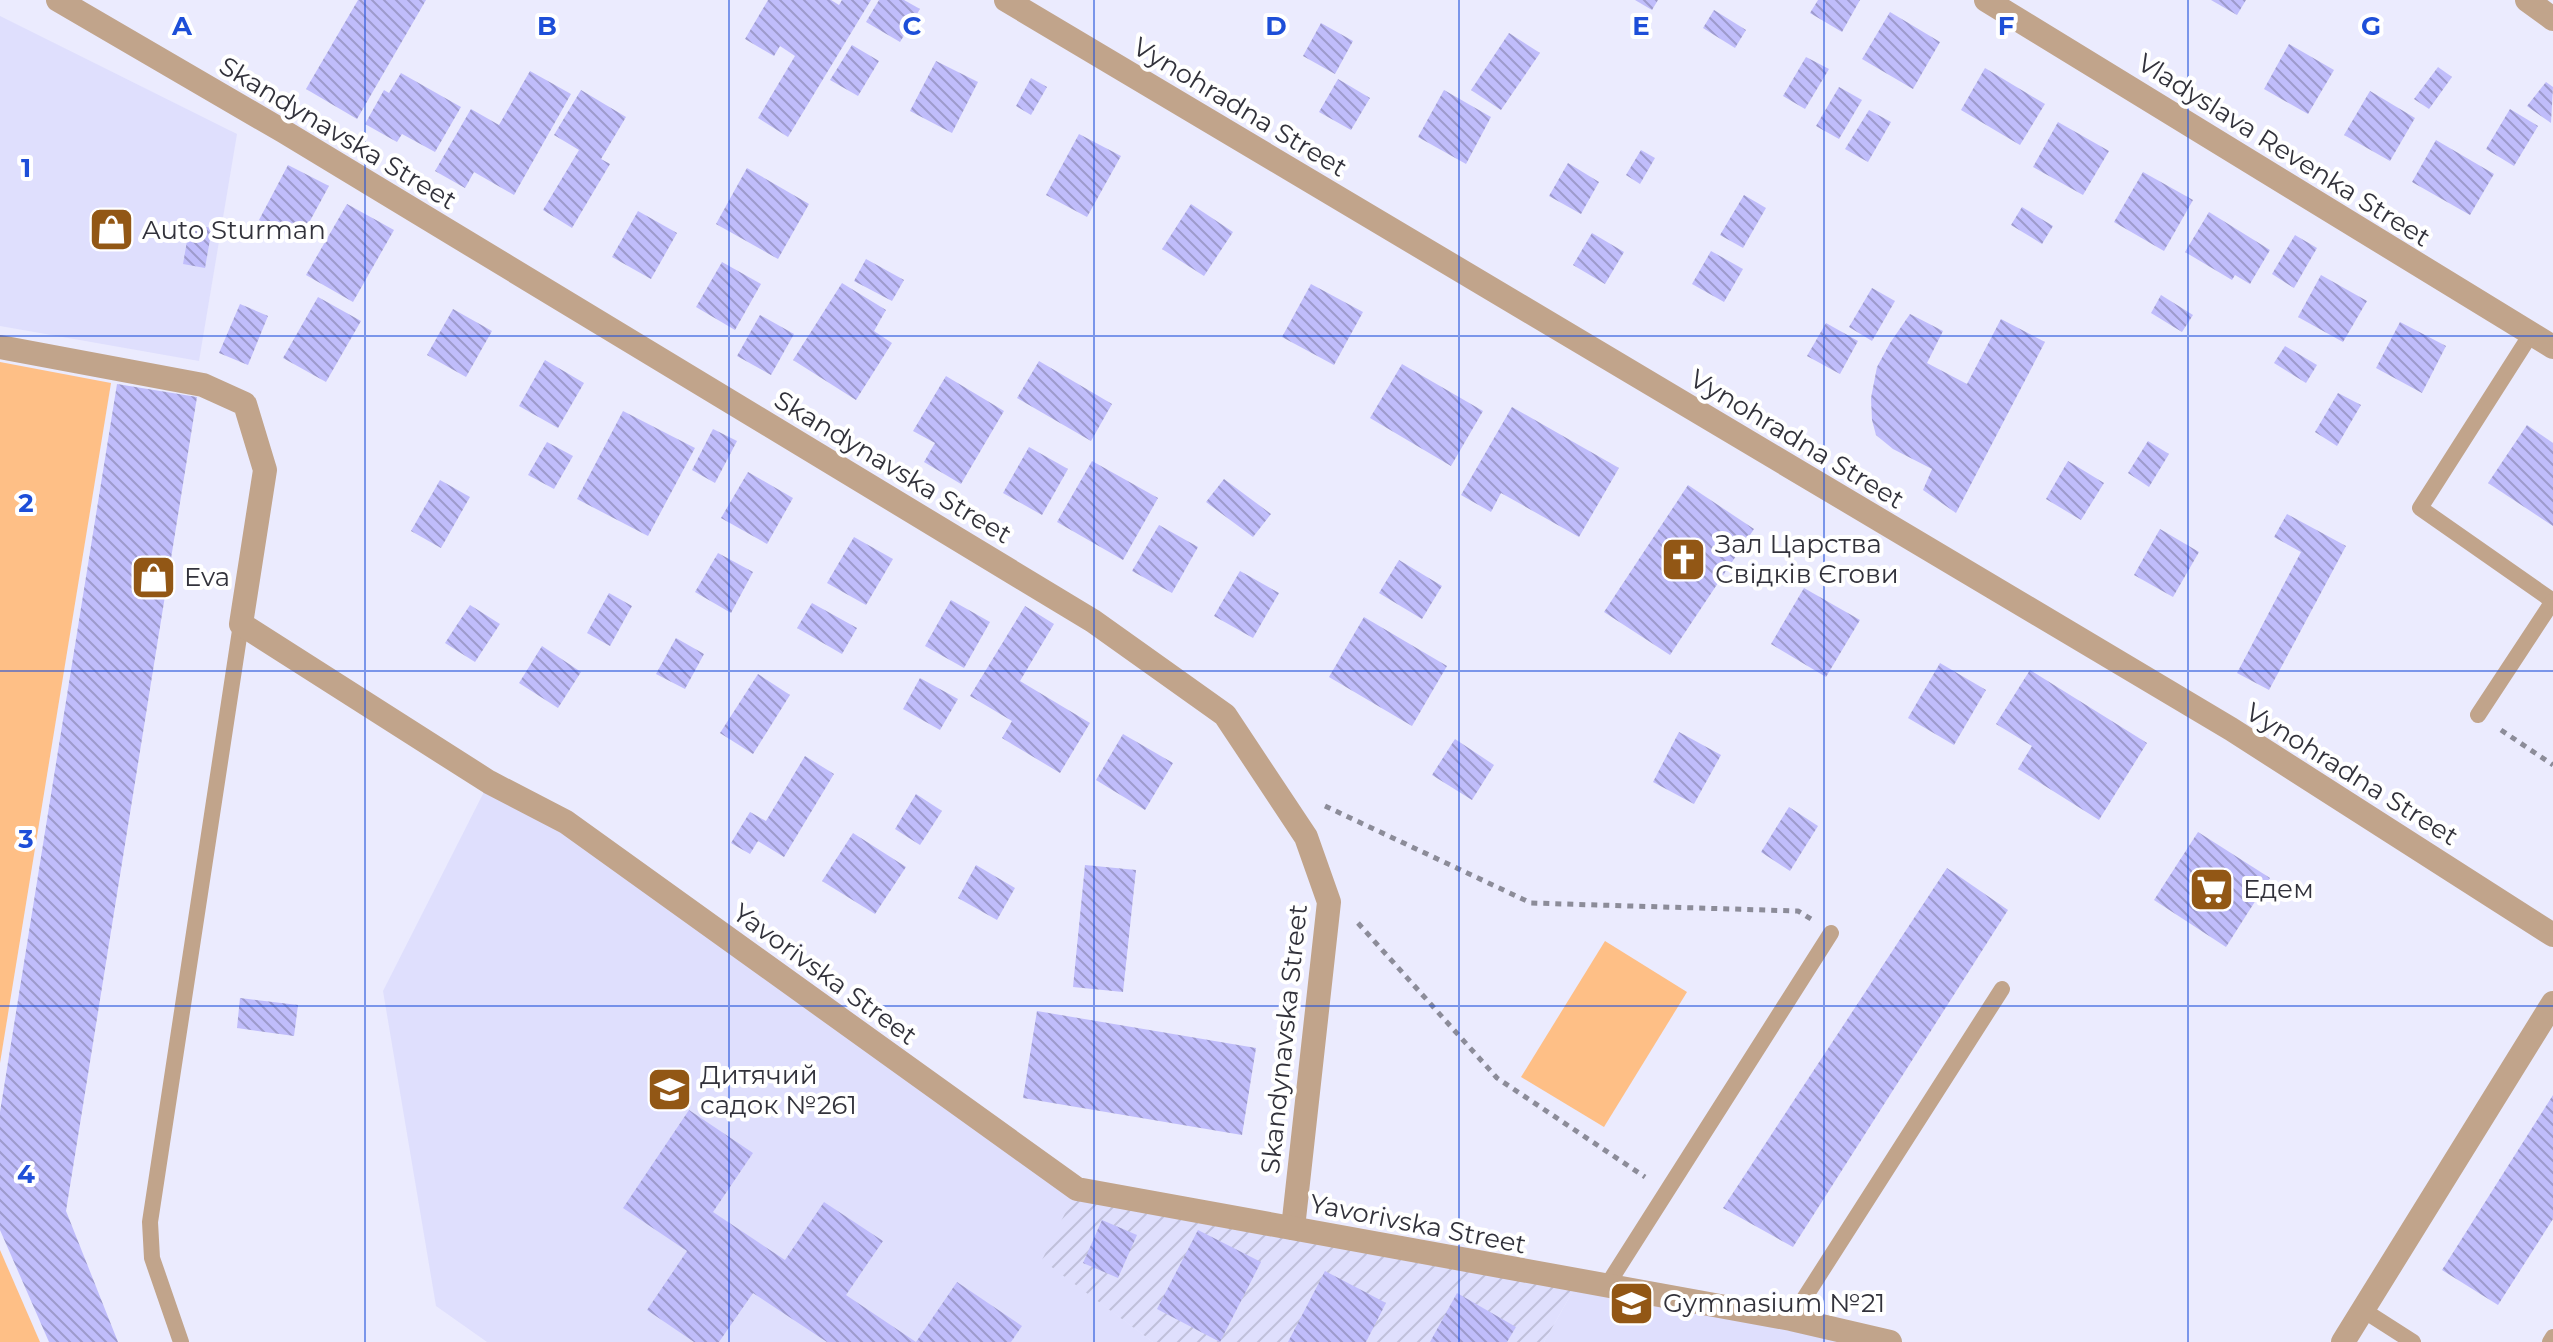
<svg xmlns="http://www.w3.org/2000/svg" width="2553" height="1342" viewBox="0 0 2553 1342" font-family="Montserrat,sans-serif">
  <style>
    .built { fill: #dfdffd }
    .industrial { fill: url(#industrial-furrows) }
    .grass { fill: #febf86 }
    .building { fill: url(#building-back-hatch) }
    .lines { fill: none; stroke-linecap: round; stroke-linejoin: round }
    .path { stroke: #8c8c99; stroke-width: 5; stroke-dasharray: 6 6; stroke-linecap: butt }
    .lane { stroke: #c1a48b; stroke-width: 16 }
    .street { stroke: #c1a48b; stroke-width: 24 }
    .grid { fill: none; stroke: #1d4ed8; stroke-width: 2; stroke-opacity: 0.55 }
    .labels { text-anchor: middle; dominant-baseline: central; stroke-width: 8; stroke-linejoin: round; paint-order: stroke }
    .street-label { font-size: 26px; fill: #32323b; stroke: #fff }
    .poi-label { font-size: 26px; fill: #32323b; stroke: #fff; text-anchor: start }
    .grid-label { font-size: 26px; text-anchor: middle; font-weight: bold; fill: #1d4ed8; stroke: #fff; stroke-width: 8; stroke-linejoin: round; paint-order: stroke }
  </style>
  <defs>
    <pattern id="industrial-furrows" width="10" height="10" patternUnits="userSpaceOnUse" patternTransform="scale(2)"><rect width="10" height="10" fill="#dfdffd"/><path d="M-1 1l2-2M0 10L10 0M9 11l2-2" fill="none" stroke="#c0c0da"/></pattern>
    <pattern id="building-back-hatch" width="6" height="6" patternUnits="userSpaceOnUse" patternTransform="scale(2)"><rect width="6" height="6" fill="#c0bdfb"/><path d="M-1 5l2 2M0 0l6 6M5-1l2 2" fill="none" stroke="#9d9acc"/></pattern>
  </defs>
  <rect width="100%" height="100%" fill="#ebebfe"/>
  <!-- built -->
  <g class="built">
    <polygon points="0,16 237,134 199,361 0,326"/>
    <polygon points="489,782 1077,1189 1043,1260 1153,1342 487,1342 436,1306 383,991"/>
    <polygon points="1578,1282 1890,1342 1544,1342"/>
  </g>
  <!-- industrial -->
  <polygon class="industrial" points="1077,1189 1578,1282 1544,1342 1153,1342 1042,1260"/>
  <!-- grass -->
  <g class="grass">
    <polygon points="0,362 111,383 0,1063"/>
    <polygon points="1605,941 1687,992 1604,1127 1521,1077"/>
    <polygon points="0,1250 40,1342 0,1342"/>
  </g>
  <!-- building -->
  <g class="building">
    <polygon points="358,0 426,0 357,119 306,89"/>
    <polygon points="768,0 831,0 839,5 842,0 871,0 788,137 758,118 795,56 780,46 774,56 745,39"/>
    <polygon points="879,0 904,0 920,9 900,42 866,22"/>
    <polygon points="1635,0 1658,0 1652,10"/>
    <polygon points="1818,0 1860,0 1842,32 1810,13"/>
    <polygon points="2211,0 2246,0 2237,15"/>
    <polygon points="1714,10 1746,30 1735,48 1703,28"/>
    <polygon points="1890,12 1940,42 1913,89 1862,59"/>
    <polygon points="1321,23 1353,41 1335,74 1303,56"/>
    <polygon points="1509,33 1540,53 1501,110 1471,90"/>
    <polygon points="2289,44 2334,70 2308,114 2264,89"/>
    <polygon points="852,45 879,61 858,96 830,80"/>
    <polygon points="1806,57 1829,69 1805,109 1783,96"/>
    <polygon points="936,61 978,82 952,133 910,111"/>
    <polygon points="2438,67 2452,77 2429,109 2414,99"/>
    <polygon points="1985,68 2045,104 2020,145 1961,110"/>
    <polygon points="530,71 571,94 514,195 474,172 465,188 435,171 471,109 499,125"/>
    <polygon points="401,73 461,107 435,152 402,134 397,142 365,124 384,90 389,93"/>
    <polygon points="1031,78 1047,87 1031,115 1016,106"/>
    <polygon points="1338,79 1370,98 1351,130 1319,112"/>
    <polygon points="2546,82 2553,87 2551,123 2527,106"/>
    <polygon points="1839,87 1862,100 1839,139 1816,126"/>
    <polygon points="581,90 626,117 601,159 610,164 572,228 543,210 579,150 554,135"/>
    <polygon points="1444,90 1491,117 1466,164 1418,137"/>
    <polygon points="2370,91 2415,118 2390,161 2344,135"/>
    <polygon points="2510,109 2538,126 2514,166 2486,149"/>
    <polygon points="1869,110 1891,122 1868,162 1845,149"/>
    <polygon points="2058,122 2109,151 2083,195 2033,167"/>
    <polygon points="1079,134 1121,156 1087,217 1046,195"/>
    <polygon points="2436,140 2494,174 2470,215 2412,182"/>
    <polygon points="1641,150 1655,158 1640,184 1626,175"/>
    <polygon points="1568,163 1599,182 1581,214 1549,196"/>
    <polygon points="288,165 329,186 299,241 259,220"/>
    <polygon points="747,168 809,204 778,259 716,224"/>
    <polygon points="2143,172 2193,200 2164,251 2114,222"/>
    <polygon points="1744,195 1766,208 1743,248 1720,235"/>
    <polygon points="347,204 394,230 353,302 306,275"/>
    <polygon points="1191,204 1233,232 1204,276 1162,249"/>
    <polygon points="2022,207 2053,226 2042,244 2011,225"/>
    <polygon points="638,211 677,233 651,279 612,257"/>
    <polygon points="2209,212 2270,250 2250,284 2235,275 2232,280 2185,252"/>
    <polygon points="190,224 212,228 205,268 183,264"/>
    <polygon points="1592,233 1624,252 1605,284 1573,265"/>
    <polygon points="2295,235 2317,248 2294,288 2272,274"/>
    <polygon points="1711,251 1743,269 1724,302 1692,284"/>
    <polygon points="866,259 904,280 892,301 854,281"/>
    <polygon points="722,262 761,284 735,330 696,307"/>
    <polygon points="2321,275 2367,301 2343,342 2298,317"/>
    <polygon points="842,283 886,310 874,331 892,343 856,400 793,360"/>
    <polygon points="1311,284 1363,312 1334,365 1282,337"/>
    <polygon points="1872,288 1895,301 1872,341 1849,327"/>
    <polygon points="2161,295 2193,315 2182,332 2151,313"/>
    <polygon points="318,297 361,321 326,382 283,358"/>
    <polygon points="240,304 268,316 248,365 219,353"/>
    <polygon points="453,309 492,331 466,377 427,355"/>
    <polygon points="1910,314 1943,331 1927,363 1967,384 2001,319 2045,342 1956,513 1923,490 1932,469 1893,449 1876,435 1872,420 1871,398 1877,367 1890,343"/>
    <polygon points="760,315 794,334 771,375 737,356"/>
    <polygon points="2400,322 2446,346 2422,393 2376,368"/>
    <polygon points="1826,323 1858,341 1840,374 1807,356"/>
    <polygon points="2285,346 2317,365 2306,383 2274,363"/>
    <polygon points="545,360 584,383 558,428 519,406"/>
    <polygon points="1039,361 1112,404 1091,441 1017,398"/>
    <polygon points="1402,364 1483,411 1451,466 1370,418"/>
    <polygon points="946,376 1004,411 961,484 924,462 935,443 913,431"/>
    <polygon points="117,384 197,397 66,1211 118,1342 49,1342 0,1230 0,1112"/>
    <polygon points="2338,393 2361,405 2337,446 2315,432"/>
    <polygon points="1512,407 1619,468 1579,537 1501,493 1491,512 1461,495"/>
    <polygon points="623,411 695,448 648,536 577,499"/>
    <polygon points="2527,425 2553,443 2553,526 2488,483"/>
    <polygon points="713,429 737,441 715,483 692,470"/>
    <polygon points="2148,441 2169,454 2149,487 2128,473"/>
    <polygon points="547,442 573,456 554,489 528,475"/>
    <polygon points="1029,447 1068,469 1042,515 1003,493"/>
    <polygon points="1092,461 1158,498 1123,560 1057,522"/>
    <polygon points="2068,461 2104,483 2081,520 2046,499"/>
    <polygon points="748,472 793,498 767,544 721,518"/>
    <polygon points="1224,479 1271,514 1253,537 1206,502"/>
    <polygon points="440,480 470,497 441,548 411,531"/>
    <polygon points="1688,485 1754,529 1670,655 1604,612"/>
    <polygon points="2287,514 2346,546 2269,690 2237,673 2301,552 2274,537"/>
    <polygon points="1159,525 1198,547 1172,593 1132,571"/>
    <polygon points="2160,529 2199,552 2173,597 2134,575"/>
    <polygon points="854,537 893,559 866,605 827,583"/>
    <polygon points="718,553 753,572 731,613 695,592"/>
    <polygon points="1399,560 1442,586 1422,619 1379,593"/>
    <polygon points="1240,571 1279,593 1253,638 1214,616"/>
    <polygon points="1804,588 1860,620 1826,677 1771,644"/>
    <polygon points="609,593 632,606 610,646 587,633"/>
    <polygon points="951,600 990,622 964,668 925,646"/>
    <polygon points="812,603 857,628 842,654 797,628"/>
    <polygon points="470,605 500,624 475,662 445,643"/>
    <polygon points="1025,606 1054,624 1020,681 1090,723 1060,773 1002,738 1012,721 970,696"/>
    <polygon points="1364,617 1447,666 1412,726 1329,677"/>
    <polygon points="676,638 704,654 685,689 656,674"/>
    <polygon points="542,646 581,672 558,708 519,683"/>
    <polygon points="1940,663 1986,690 1954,745 1908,718"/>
    <polygon points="2030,670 2147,743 2099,820 2018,769 2032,746 1996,724"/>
    <polygon points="758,674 790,695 753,754 720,733"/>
    <polygon points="920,678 958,699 940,730 903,709"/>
    <polygon points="1679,732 1721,755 1694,804 1653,782"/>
    <polygon points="1123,734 1173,763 1145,810 1096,780"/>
    <polygon points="1455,739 1494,765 1472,800 1432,775"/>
    <polygon points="805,756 834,774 784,857 758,841 750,854 731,843 750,812 766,821"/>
    <polygon points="916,794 942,811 920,845 895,829"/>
    <polygon points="1789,807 1818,826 1790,871 1761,852"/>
    <polygon points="2198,832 2270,878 2226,947 2154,900"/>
    <polygon points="853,833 906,867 875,914 822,881"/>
    <polygon points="976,865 1015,888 997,920 958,898"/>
    <polygon points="1085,865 1136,870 1123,992 1073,987"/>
    <polygon points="1947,868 2008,910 1793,1247 1723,1208"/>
    <polygon points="240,998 298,1005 294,1036 237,1028"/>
    <polygon points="1037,1011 1256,1048 1242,1135 1023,1098"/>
    <polygon points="2553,1095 2553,1219 2498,1305 2442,1270"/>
    <polygon points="689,1110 753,1153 713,1212 785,1260 824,1202 883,1241 846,1295 916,1342 827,1342 753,1293 719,1342 694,1342 647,1310 687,1251 623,1208"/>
    <polygon points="1102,1220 1137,1235 1118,1278 1083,1263"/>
    <polygon points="1198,1230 1261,1262 1220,1342 1157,1309"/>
    <polygon points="1325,1271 1386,1303 1366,1342 1288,1342"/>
    <polygon points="957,1282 1022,1326 1011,1342 916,1342"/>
    <polygon points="1457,1293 1516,1327 1507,1342 1430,1342"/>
  </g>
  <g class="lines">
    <!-- path -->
    <g class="path">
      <polyline points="2501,730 2553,765"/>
      <polyline points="1325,806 1531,903 1798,911 1811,919"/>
      <polyline points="1358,923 1497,1078 1645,1177"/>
    </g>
    <!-- lane -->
    <g class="lane">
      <polyline points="2531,334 2420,508 2553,601"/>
      <polyline points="2478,715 2553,601"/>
      <polyline points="1606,1287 1831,933"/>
      <polyline points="2363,1310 2413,1342"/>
      <polyline points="1791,1319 2002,989"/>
      <polyline points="181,1342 152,1258 150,1222 241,624"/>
      <polyline points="2550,1342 2553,1337"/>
    </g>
    <!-- street -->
    <g class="street">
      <polyline points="58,0 283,131 1093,621 1225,715 1306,837 1329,902 1293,1228"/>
      <polyline points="1006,0 2231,729 2553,935"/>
      <polyline points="1986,0 2553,347"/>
      <polyline points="2527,0 2553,19"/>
      <polyline points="0,347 203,385 245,404 265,470 241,624 489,782 566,822 1077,1189 1791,1319 1890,1342"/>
      <polyline points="2343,1342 2553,1003"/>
    </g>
  </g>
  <!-- grid -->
  <path class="grid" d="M 365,0 L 365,1342M 729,0 L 729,1342M 1094,0 L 1094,1342M 1459,0 L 1459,1342M 1824,0 L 1824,1342M 2188,0 L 2188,1342M 0,336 L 2553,336M 0,671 L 2553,671M 0,1006 L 2553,1006"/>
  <!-- icons -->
  <defs>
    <symbol id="shop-square" viewBox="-11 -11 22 22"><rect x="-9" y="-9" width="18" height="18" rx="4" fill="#925715" stroke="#fff"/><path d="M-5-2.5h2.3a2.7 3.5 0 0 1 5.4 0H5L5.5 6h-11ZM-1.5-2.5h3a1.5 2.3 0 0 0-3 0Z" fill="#fff"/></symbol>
    <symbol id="church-square" viewBox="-11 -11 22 22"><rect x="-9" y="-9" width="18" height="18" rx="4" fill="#925715" stroke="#fff"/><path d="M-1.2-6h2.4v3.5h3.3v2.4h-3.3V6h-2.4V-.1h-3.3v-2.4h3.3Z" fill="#fff"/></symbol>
    <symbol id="supermarket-square" viewBox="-11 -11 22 22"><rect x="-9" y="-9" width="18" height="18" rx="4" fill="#925715" stroke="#fff"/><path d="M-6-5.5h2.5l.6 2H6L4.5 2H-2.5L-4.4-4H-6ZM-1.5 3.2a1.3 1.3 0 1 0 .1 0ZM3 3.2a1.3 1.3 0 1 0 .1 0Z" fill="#fff"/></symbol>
    <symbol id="school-square" viewBox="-11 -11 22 22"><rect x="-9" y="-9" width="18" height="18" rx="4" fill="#925715" stroke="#fff"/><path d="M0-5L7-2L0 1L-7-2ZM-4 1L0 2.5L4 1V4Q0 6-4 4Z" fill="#fff"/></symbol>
  </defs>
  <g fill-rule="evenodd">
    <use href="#shop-square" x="86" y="204" width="51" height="51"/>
    <use href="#church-square" x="1658" y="534" width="51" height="51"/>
    <use href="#shop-square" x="128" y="552" width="51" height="51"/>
    <use href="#supermarket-square" x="2186" y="864" width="51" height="51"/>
    <use href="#school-square" x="644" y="1064" width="51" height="51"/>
    <use href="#school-square" x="1606" y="1278" width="51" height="51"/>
  </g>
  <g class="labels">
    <!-- street labels -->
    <g class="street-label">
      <text transform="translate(1240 107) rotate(31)">Vynohradna Street</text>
      <text transform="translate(338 133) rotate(31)">Skandynavska Street</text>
      <text transform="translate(2284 150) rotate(32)">Vladyslava Revenka Street</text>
      <text transform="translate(1797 439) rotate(31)">Vynohradna Street</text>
      <text transform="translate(893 467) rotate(31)">Skandynavska Street</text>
      <text transform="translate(2352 774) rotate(32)">Vynohradna Street</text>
      <text transform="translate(825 974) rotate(36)">Yavorivska Street</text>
      <text transform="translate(1284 1039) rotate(-84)">Skandynavska Street</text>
      <text transform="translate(1418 1224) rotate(11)">Yavorivska Street</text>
    </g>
    <!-- poi labels -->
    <g class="poi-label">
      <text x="142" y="230">Auto Sturman</text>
      <text x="1715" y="544">Зал Царства<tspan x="1715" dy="30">Свідків Єгови</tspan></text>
      <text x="184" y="577">Eva</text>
      <text x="2243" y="889">Едем</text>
      <text x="700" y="1075">Дитячий<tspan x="700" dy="30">садок №261</tspan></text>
      <text x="1663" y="1303">Gymnasium №21</text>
    </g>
  </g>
  <g class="grid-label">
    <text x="182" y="35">A</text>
    <text x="547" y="35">B</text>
    <text x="912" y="35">C</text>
    <text x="1276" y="35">D</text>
    <text x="1641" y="35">E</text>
    <text x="2006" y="35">F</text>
    <text x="2371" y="35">G</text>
    <text x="26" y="177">1</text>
    <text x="26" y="512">2</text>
    <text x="26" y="848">3</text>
    <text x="26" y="1183">4</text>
  </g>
</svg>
